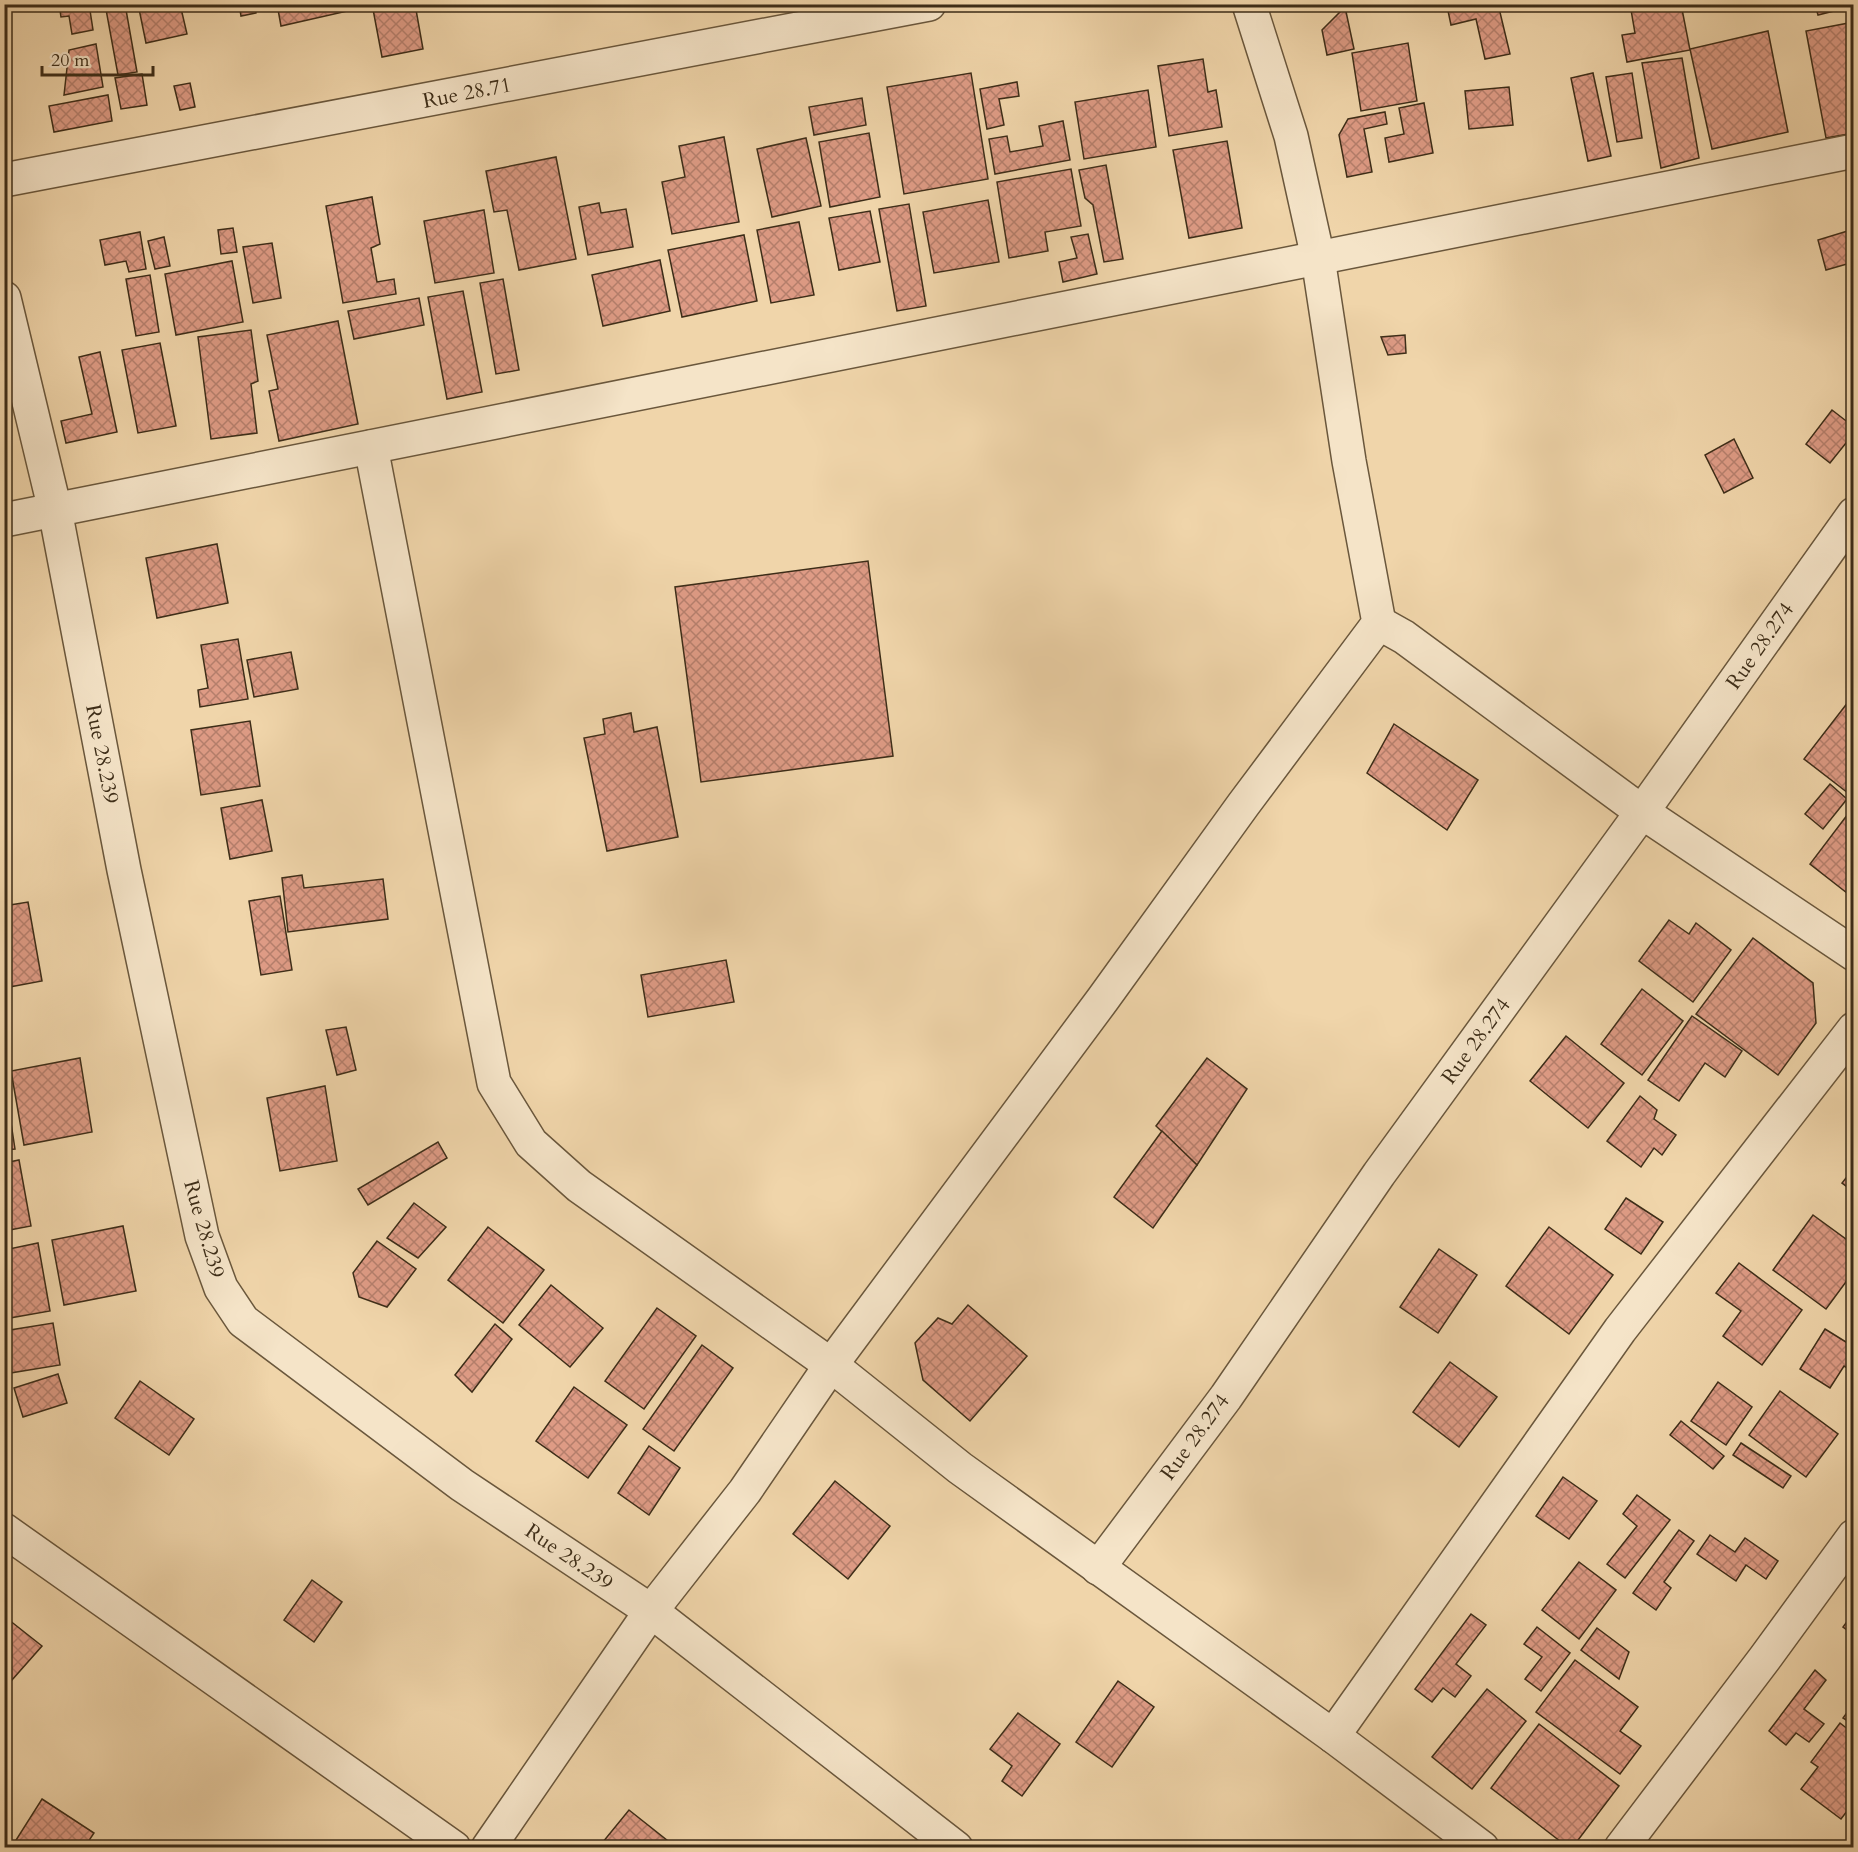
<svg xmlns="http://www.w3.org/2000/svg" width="1858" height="1852" viewBox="0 0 1858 1852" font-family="Cardo,serif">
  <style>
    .building { fill: url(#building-cross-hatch); stroke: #3d2d18; stroke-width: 1.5 }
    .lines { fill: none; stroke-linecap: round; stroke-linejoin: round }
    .minor-casing { stroke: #6a573c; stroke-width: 36 }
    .minor { stroke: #f5e4c8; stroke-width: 33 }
    .labels { text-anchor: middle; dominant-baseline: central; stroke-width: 4.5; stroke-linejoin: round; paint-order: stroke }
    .street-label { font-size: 21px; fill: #3d2d18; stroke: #f5e4c8 }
  </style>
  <defs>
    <pattern id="building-cross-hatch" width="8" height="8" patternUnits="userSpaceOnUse" patternTransform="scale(1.5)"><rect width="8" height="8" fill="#de9b85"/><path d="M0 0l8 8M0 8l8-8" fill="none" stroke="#b57f6c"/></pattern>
  </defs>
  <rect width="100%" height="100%" fill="#f0d5aa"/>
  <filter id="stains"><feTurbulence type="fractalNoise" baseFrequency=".00333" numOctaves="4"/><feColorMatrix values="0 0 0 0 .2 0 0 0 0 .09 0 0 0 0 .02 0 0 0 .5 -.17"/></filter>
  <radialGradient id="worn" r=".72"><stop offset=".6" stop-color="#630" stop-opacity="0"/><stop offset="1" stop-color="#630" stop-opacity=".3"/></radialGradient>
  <!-- building -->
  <g class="building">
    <polygon points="59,4 89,4 93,30 72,34 69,16 61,17"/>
    <polygon points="105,4 125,4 137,72 118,75"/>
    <polygon points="138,4 180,4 187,34 146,43"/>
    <polygon points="239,4 255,4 256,13 241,16"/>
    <polygon points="277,4 351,4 352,10 281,26"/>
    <polygon points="372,4 415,4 423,49 382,57"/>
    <polygon points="1454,4 1498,4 1510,54 1485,59 1476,19 1451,25 1447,6"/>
    <polygon points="1630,4 1681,4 1690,50 1627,62 1622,35 1635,33"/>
    <polygon points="1815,4 1854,4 1854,6 1818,15"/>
    <polygon points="1345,7 1354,49 1327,55 1322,30"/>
    <polygon points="1854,22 1854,133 1826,138 1806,31"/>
    <polygon points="1768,31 1788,132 1712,149 1690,49"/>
    <polygon points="1408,43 1417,101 1361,111 1352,53"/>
    <polygon points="96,44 103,87 64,95 69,50"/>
    <polygon points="1682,58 1699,158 1661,168 1642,63"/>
    <polygon points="1203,59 1208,92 1216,90 1222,127 1169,136 1158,66"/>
    <polygon points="971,73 988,179 904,194 887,87"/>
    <polygon points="1593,73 1611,156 1588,161 1571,78"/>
    <polygon points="1632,73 1642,138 1617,142 1606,77"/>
    <polygon points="142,74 147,105 121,109 115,78"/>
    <polygon points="1017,82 1019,96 999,99 1004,125 987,129 980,89"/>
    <polygon points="190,83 195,107 180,110 174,86"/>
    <polygon points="1509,87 1513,125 1469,129 1465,91"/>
    <polygon points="1148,90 1156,147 1084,159 1075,102"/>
    <polygon points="108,95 112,121 54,132 49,106"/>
    <polygon points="862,98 866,125 814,135 809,107"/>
    <polygon points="1424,103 1433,153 1389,162 1385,138 1404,134 1399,108"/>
    <polygon points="1385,112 1387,124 1364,129 1372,172 1347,177 1339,135 1348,119"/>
    <polygon points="1063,121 1070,160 995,174 989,139 1007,136 1010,152 1043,146 1039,126"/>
    <polygon points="869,133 880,197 830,207 819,142"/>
    <polygon points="724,137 739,222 672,234 662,182 685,177 679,146"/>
    <polygon points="806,138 821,206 772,217 757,149"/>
    <polygon points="1227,141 1242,228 1189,238 1173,150"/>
    <polygon points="556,157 576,259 519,270 507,210 494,212 486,171"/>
    <polygon points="1106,165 1123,259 1104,262 1093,205 1085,198 1079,170"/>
    <polygon points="1071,169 1081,226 1045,232 1048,251 1009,258 997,182"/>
    <polygon points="372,197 380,244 371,248 377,282 394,279 396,294 343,303 326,206"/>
    <polygon points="988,200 999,262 934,273 923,212"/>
    <polygon points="599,203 601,213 626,209 633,247 588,255 579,207"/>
    <polygon points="909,204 926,306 897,311 879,209"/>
    <polygon points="484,210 494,273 435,283 424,221"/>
    <polygon points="870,211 880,262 839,270 829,218"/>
    <polygon points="799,222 814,295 771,303 757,230"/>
    <polygon points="233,228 237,252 221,254 218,230"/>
    <polygon points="1854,229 1854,262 1826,270 1818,240"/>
    <polygon points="140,232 146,269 129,272 126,261 105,265 100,240"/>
    <polygon points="1088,234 1097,274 1063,282 1059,262 1077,258 1071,237"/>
    <polygon points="744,235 757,301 682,317 668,250"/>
    <polygon points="164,237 170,266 155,269 148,241"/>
    <polygon points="272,243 281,298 253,303 243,247"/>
    <polygon points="660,260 670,311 603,326 592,275"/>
    <polygon points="232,261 243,322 176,335 165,274"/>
    <polygon points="150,275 159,332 136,336 126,279"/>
    <polygon points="503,279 519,370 496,374 480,283"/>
    <polygon points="463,291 482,392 447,399 428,297"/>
    <polygon points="419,298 424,325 354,339 348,311"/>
    <polygon points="338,321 358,424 279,441 269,391 278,389 267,335"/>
    <polygon points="251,330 258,381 251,384 257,433 211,439 198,337"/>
    <polygon points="1405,335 1406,353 1388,355 1381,337"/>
    <polygon points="160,343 176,426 138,433 122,350"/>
    <polygon points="100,352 117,432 66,443 61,421 92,414 79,357"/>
    <polygon points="1832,410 1854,427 1854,433 1830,463 1806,444"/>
    <polygon points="1734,439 1753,478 1724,493 1705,455"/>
    <polygon points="217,544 228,603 157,618 146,558"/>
    <polygon points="868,561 893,756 701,782 675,587"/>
    <polygon points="238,639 248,699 200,707 198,690 208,688 201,645"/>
    <polygon points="291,652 298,689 254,697 247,660"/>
    <polygon points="1852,697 1854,698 1854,786 1848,793 1804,759"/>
    <polygon points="631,713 634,732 657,727 678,837 607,851 584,738 605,734 603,719"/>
    <polygon points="250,721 260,786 201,795 191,730"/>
    <polygon points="1394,724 1478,780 1447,830 1367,773"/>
    <polygon points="1830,784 1847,799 1823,829 1805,814"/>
    <polygon points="262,800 272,851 230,859 221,808"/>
    <polygon points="1854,806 1854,884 1847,893 1810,864"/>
    <polygon points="302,875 304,888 383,879 388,919 288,932 282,878"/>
    <polygon points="280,896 292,970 261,975 249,901"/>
    <polygon points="28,902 42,981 4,988 4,906"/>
    <polygon points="1669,920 1689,934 1696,923 1731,950 1693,1002 1639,961"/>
    <polygon points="1753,938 1813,983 1816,1023 1778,1075 1696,1014"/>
    <polygon points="726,960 734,1002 648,1017 641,975"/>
    <polygon points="1642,989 1683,1021 1642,1075 1601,1044"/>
    <polygon points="1692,1016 1742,1051 1725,1077 1705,1063 1679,1101 1648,1080"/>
    <polygon points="346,1027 356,1070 337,1075 326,1030"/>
    <polygon points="1566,1036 1624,1083 1588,1128 1530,1081"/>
    <polygon points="80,1058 92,1132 24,1145 11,1071"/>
    <polygon points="1207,1058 1247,1089 1197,1165 1156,1126"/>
    <polygon points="4,1077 15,1149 4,1150"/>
    <polygon points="325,1086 337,1161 280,1171 267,1098"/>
    <polygon points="1640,1096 1657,1110 1654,1119 1676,1135 1662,1155 1654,1148 1641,1167 1607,1141"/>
    <polygon points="1162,1131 1197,1165 1153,1228 1114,1197"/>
    <polygon points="438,1142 447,1158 368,1205 358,1189"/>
    <polygon points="19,1160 31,1226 4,1231 4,1163"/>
    <polygon points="1854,1168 1854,1192 1842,1183"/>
    <polygon points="1626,1198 1663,1222 1641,1254 1605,1229"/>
    <polygon points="414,1203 446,1227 418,1258 387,1238"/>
    <polygon points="1813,1215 1854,1245 1854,1271 1826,1309 1773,1270"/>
    <polygon points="123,1226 136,1291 64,1305 52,1240"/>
    <polygon points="488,1227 544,1270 503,1323 448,1280"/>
    <polygon points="1549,1227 1613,1275 1569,1334 1506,1286"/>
    <polygon points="377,1241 416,1269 387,1307 359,1297 353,1273"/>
    <polygon points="38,1243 50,1311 4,1319 4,1250"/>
    <polygon points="1439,1249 1477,1275 1438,1333 1400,1307"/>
    <polygon points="1739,1263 1802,1310 1762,1365 1723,1336 1741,1311 1716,1293"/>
    <polygon points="551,1285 603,1328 570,1367 519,1325"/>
    <polygon points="968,1305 1027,1356 970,1421 923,1380 915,1343 938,1318 952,1324"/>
    <polygon points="657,1308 696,1336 644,1409 605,1381"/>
    <polygon points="53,1323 60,1365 4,1374 4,1331"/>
    <polygon points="495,1324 512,1339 472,1392 455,1375"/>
    <polygon points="1825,1329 1854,1347 1854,1372 1844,1366 1830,1388 1800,1369"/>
    <polygon points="702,1345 733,1368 674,1451 643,1429"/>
    <polygon points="1450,1362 1497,1397 1459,1447 1413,1412"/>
    <polygon points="58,1374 67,1403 23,1417 14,1388"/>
    <polygon points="140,1381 194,1419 169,1455 115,1418"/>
    <polygon points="1718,1382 1752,1407 1726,1445 1691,1421"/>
    <polygon points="574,1387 627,1425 588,1478 536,1441"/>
    <polygon points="1780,1391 1838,1434 1806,1477 1749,1435"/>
    <polygon points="1681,1421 1724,1456 1713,1469 1670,1435"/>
    <polygon points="1741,1443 1791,1476 1783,1488 1733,1455"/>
    <polygon points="649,1446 680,1468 649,1515 618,1493"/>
    <polygon points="1563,1477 1597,1501 1569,1539 1536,1516"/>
    <polygon points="835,1481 890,1526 848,1579 793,1534"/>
    <polygon points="1637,1495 1670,1520 1625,1578 1607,1564 1637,1526 1623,1514"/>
    <polygon points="1679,1530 1694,1541 1664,1582 1671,1588 1656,1610 1633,1593"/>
    <polygon points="1710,1535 1735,1552 1745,1538 1778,1561 1766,1579 1746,1565 1736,1581 1697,1554"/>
    <polygon points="1579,1562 1616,1590 1579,1639 1542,1610"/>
    <polygon points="312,1580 342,1602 314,1642 284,1620"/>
    <polygon points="1854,1612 1854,1635 1843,1627"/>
    <polygon points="1471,1614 1486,1625 1456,1664 1471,1676 1455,1697 1443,1688 1432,1702 1415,1689"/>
    <polygon points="4,1616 42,1646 4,1689"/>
    <polygon points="1537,1627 1570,1653 1541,1691 1525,1679 1542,1657 1524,1644"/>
    <polygon points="1597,1628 1629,1652 1619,1679 1581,1650"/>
    <polygon points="1575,1660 1638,1707 1620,1731 1641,1746 1620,1774 1536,1712"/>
    <polygon points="1815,1670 1826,1680 1804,1709 1824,1724 1809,1742 1796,1733 1786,1745 1769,1731"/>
    <polygon points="1118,1681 1154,1707 1112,1767 1076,1742"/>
    <polygon points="1487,1689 1526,1721 1472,1789 1432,1757"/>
    <polygon points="1854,1703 1854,1725 1843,1718"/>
    <polygon points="1018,1713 1060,1744 1022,1796 1002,1781 1012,1766 990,1749"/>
    <polygon points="1840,1723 1854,1734 1854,1802 1841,1819 1801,1789 1818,1767 1811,1762"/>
    <polygon points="1539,1724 1619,1786 1572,1848 1569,1848 1491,1788"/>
    <polygon points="42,1799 94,1833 84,1848 11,1848"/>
    <polygon points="629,1810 673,1845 671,1848 598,1848"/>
  </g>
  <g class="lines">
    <defs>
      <g id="minor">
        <polyline points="4,180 929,4"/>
        <polyline points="4,298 55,510 124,870 202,1236 221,1288 243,1321 462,1485 651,1611 956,1848"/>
        <polyline points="371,447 494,1083 531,1143 579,1186 831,1365 960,1468 1333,1736 1482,1848"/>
        <polyline points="4,520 1854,151"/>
        <polyline points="1379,623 1404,637 1642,812 1854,954"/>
        <polyline points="4,1530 454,1848"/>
        <polyline points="1098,1568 1226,1397 1379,1174 1642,812 1854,514"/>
        <polyline points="1333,1736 1620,1330 1854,1029"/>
        <polyline points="488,1848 651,1611 745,1491 831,1365 1103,999 1243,805 1379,623 1349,461 1318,258 1291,136 1249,4"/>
        <polyline points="1621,1848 1765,1658 1854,1536"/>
      </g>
    </defs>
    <!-- minor casing -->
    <use href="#minor" class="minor-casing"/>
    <!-- minor -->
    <use href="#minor" class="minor"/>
  </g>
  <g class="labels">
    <!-- street labels -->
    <g class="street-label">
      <text transform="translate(467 93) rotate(-11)">Rue 28.71</text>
      <text transform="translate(1760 646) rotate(-55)">Rue 28.274</text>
      <text transform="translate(102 754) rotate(79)">Rue 28.239</text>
      <text transform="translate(1476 1041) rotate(-54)">Rue 28.274</text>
      <text transform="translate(204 1229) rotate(74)">Rue 28.239</text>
      <text transform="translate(1195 1437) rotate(-54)">Rue 28.274</text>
      <text transform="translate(569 1557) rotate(34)">Rue 28.239</text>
    </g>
  </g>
  <!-- margin -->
  <rect width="1858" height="1852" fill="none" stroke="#f0d5aa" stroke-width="24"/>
  <rect x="6" y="6" width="1846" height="1840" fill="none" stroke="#3d2d18" stroke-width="3"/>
  <rect x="12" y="12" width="1834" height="1828" fill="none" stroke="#3d2d18" stroke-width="1.5"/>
  <!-- scale -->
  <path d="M42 66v9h111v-9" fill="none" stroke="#3d2d18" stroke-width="3"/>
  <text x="51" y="66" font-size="18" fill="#3d2d18" stroke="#f5e4c8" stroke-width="4.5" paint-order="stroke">20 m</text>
  <rect width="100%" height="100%" filter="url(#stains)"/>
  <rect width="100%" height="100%" fill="url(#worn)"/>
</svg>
